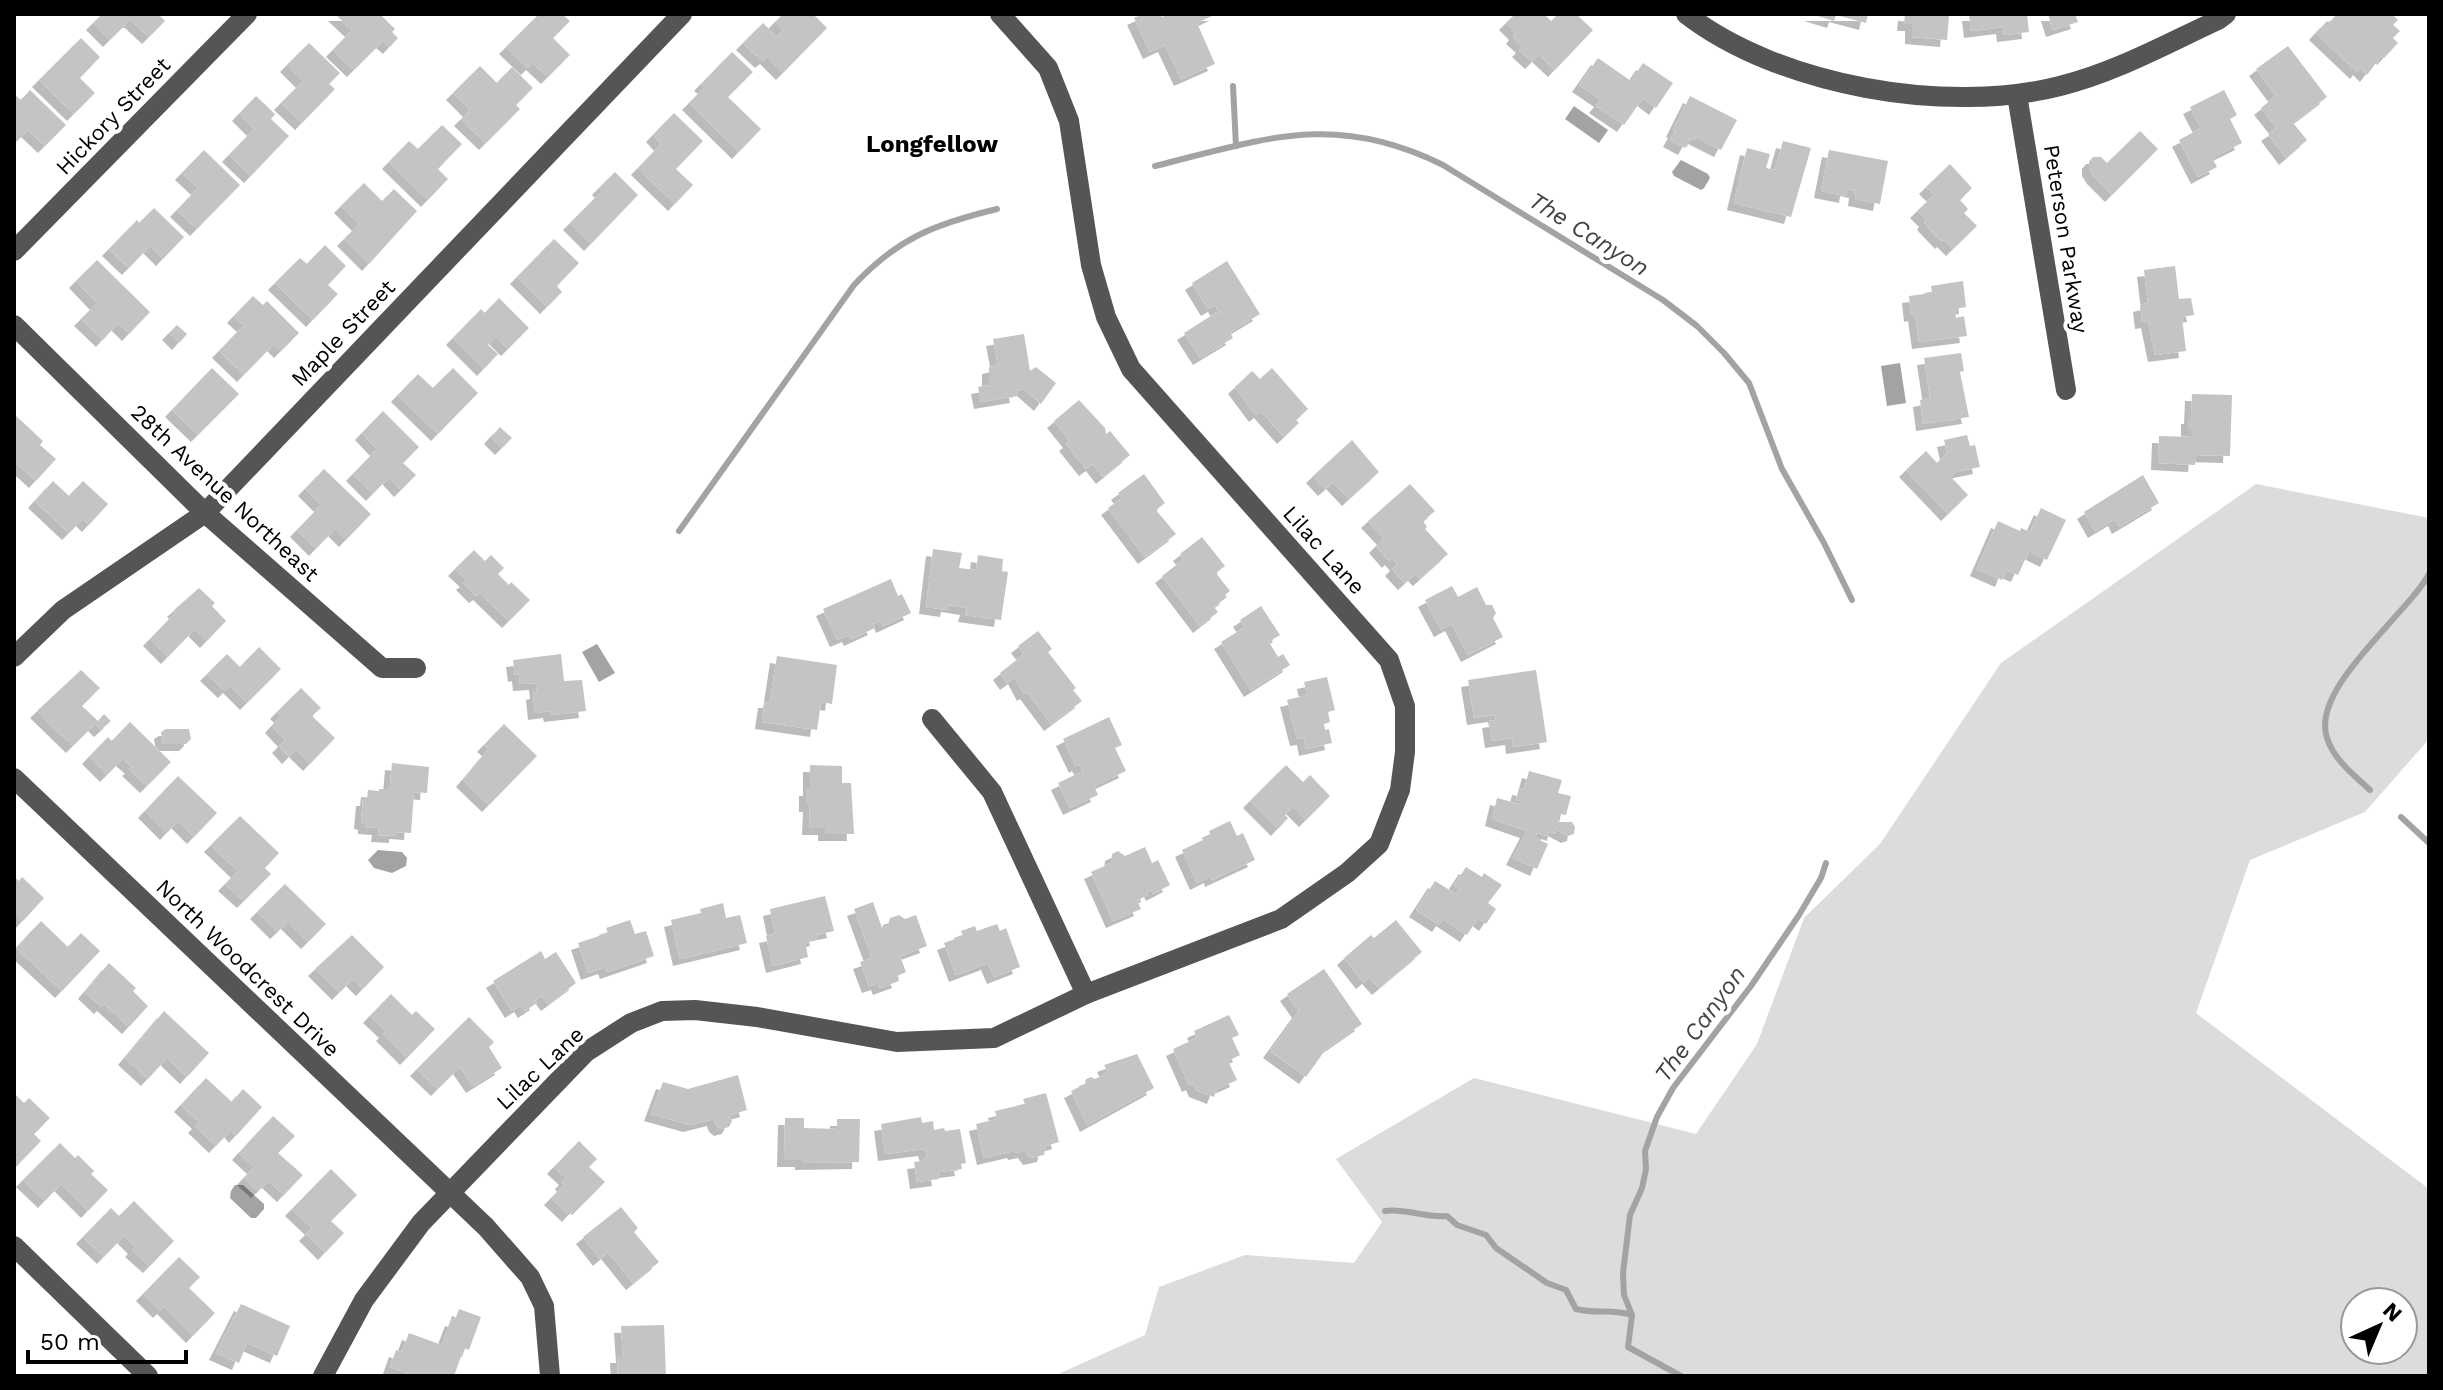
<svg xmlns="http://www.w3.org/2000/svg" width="2443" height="1390" viewBox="0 0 2443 1390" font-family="'Work Sans',sans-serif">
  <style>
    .green { fill: #dcdcdc; fill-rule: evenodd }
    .water { fill: #a3a3a3 }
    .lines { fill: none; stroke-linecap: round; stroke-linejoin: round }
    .stream { stroke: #a3a3a3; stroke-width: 6 }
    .building { fill: #c4c4c4; filter: url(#shadow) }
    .minor { stroke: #555; stroke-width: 20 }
    .labels { text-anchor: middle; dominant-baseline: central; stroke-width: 8; stroke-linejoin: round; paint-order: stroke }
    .street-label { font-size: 22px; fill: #000; stroke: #fff }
    .neighbourhood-label { font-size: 24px; font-weight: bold; fill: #000; stroke: #fff }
    .water-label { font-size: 24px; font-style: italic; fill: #444; stroke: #fff }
  </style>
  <defs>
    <filter id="shadow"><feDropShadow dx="-7" dy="7" stdDeviation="0" flood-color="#0004"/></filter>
  </defs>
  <rect width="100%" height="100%" fill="#fff"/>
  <!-- green -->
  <path class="green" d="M 2256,484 L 2429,518 L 2429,739 L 2365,812 L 2250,860 L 2196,1013 L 2429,1189 L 2429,1376 L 1054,1376 L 1145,1335 L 1159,1287 L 1245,1255 L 1354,1263 L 1382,1222 L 1336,1159 L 1474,1078 L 1696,1134 L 1757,1044 L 1804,918 L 1880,844 L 2001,663 ZM 2355,1302 L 2403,1302 L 2403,1350 L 2355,1350 Z"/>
  <!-- water -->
  <g class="water">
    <polygon points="1574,106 1608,130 1599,143 1565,119"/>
    <polygon points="1681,160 1708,174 1710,178 1704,188 1701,190 1674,176 1672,172"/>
    <polygon points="1900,363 1906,403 1887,406 1881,366"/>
    <polygon points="597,644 615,673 599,682 582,652"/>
    <polygon points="378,850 402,852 407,858 406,866 392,873 374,868 368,860"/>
    <polygon points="235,1185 243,1185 264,1204 264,1209 256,1218 251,1218 230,1198 231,1191"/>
  </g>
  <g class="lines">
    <!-- stream -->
    <g class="stream">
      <polyline points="1233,86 1236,146"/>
      <path d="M 1155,166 C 1264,139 1335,111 1443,165 L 1663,300 L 1697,326 L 1724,353 L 1749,383 L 1782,469 L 1824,543 L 1852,600"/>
      <path d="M 679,531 L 854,285 C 898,238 935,224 997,209"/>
      <path d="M 2370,790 C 2354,775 2334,760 2327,738 C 2310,688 2407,615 2429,574"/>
      <polyline points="2401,817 2429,843"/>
      <path d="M 1385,1211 C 1405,1208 1425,1218 1447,1216 L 1457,1225 L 1486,1235 L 1496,1248 L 1547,1283 L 1566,1290 L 1576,1309 C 1594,1314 1613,1309 1632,1315"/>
      <polyline points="1681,1376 1628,1347 1632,1315 1624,1295 1623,1273 1630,1215 1642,1188 1646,1169 1645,1151 1657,1117 1673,1088 1751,986 1799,915 1821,878 1826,863"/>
    </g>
  </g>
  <!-- building -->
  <g class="building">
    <polygon points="102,14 158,14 165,21 149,37 132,21 129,21 110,40 93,23"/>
    <polygon points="335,14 380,14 395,29 392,32 398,38 390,47 383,41 354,70 333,50 352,30"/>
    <polygon points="539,14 562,14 570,21 553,38 570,55 548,77 533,63 528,68 506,47"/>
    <polygon points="783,14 813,14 827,28 783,73 767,57 762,61 743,43 763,23 777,37 783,30 775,22"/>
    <polygon points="1143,14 1160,14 1162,17 1169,14 1216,14 1197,23 1215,64 1181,79 1165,45 1150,52 1134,18"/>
    <polygon points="1515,14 1544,14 1551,21 1558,14 1576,14 1593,30 1555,70 1539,55 1532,62 1519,50 1523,46 1513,37 1516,33 1506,23"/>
    <polygon points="1811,14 1868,14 1866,23 1836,15 1834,21"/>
    <polygon points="1905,14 1949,16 1947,40 1912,37 1912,24 1904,24"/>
    <polygon points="1969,14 2027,14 2029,32 2004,35 2003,27 1971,31"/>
    <polygon points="2048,14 2075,14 2078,22 2053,30"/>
    <polygon points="2335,14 2392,14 2398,20 2393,25 2400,31 2393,38 2398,43 2384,58 2382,55 2367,75 2360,68 2357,72 2316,33 2327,21 2329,23 2336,15"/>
    <polygon points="81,38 100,57 80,78 95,93 74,114 39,80"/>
    <polygon points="309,43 340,73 329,84 335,89 302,123 281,103 303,81 287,65"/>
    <polygon points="2288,46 2327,97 2293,123 2307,140 2286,158 2268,134 2277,128 2261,108 2276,96 2256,69"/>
    <polygon points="732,52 753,72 728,97 761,129 739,152 689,103 705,87 701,84"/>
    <polygon points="1598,58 1631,81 1643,63 1673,83 1656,108 1643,98 1624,125 1596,106 1601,100 1579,85"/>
    <polygon points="480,66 497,83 512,67 533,88 516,105 520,109 486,143 461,119 470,110 453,93"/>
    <polygon points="30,90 66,125 45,146 28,130 14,144 14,94 21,100"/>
    <polygon points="2224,90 2237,115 2230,119 2242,143 2212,158 2217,167 2198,177 2179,140 2201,128 2190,107"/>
    <polygon points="256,96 275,114 271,119 289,136 251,176 229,155 254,129 239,114"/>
    <polygon points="1690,96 1737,120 1721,150 1695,137 1694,140 1690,139 1685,148 1670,140 1675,131 1673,130"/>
    <polygon points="674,113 703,141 676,169 693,185 675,204 638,168 661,144 653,135"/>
    <polygon points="442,125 462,144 438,169 448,179 428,200 389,162 409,141 418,149"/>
    <polygon points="2140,131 2158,149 2112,195 2094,177 2089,169 2089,162 2093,157 2101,157 2107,163"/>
    <polygon points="1783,141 1811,148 1791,217 1734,203 1747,148 1770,154 1766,168 1775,170"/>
    <polygon points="204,150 240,185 197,229 177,210 198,188 182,173"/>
    <polygon points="1829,150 1888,161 1880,204 1855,199 1856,191 1847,189 1846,196 1821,191"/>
    <polygon points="1950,164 1972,188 1960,200 1968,209 1964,213 1977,226 1953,249 1944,240 1942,242 1924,223 1926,220 1917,211 1934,195 1926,187"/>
    <polygon points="615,172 638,195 591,244 570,223 602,191 599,188"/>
    <polygon points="364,183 382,201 394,189 417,211 369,264 344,239 359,224 341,206"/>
    <polygon points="154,208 184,237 163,259 150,246 129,268 109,249 137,220 139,223"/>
    <polygon points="554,239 579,263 557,286 562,292 547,307 517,277"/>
    <polygon points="325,245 346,266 328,285 338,294 313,320 275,283 300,258 307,264"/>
    <polygon points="97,260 150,312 129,334 118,323 103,340 81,319 97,303 76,281"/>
    <polygon points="1227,261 1260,314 1230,332 1233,338 1200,358 1184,333 1217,312 1221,315 1215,305 1208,309 1192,283"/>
    <polygon points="2175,266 2179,299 2191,298 2194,315 2182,317 2186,351 2155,355 2148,321 2142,322 2140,305 2148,303 2144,270"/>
    <polygon points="1963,281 1966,307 1955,309 1956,318 1964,316 1967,336 1919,342 1915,314 1911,315 1909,296 1932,293 1931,286"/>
    <polygon points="253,296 263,305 267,301 299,333 281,351 274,344 244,375 219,351 244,325 234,316"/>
    <polygon points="499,298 529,328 508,349 496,337 488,345 498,354 484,369 453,338 481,309 485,313"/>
    <polygon points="177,325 187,334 179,343 169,333"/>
    <polygon points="1024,334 1030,371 1036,367 1056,383 1041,404 1024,389 1016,391 1017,396 981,402 978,387 989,385 989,367 998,365 993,339"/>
    <polygon points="1961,353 1964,371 1960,372 1969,417 1923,424 1920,400 1930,398 1924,358"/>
    <polygon points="212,368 239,394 198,435 172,410"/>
    <polygon points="453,368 478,393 438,434 398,395 418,374 433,388"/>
    <polygon points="1272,368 1308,409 1296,420 1299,423 1284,437 1261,411 1256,415 1235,387 1252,371 1260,379"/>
    <polygon points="2192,394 2232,395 2230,456 2196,455 2195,465 2158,463 2159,436 2191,437 2191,430 2188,430 2188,417 2191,417"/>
    <polygon points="1079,400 1105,428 1106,434 1110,431 1130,455 1103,477 1093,464 1086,469 1066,444 1070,441 1054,421"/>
    <polygon points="383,411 419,447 403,463 416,475 401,490 389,477 373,494 353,474 377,449 362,433"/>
    <polygon points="14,414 43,441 40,445 56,459 36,481 14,461"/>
    <polygon points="500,427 512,438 502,448 491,437"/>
    <polygon points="1967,435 1970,446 1975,445 1980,467 1956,472 1951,477 1968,495 1948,514 1906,470 1926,451 1937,463 1947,453 1944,440"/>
    <polygon points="1352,440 1379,472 1349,499 1333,482 1325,489 1313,476"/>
    <polygon points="324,469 371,514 346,540 335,529 316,549 297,530 321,505 305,489"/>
    <polygon points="1144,474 1165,503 1156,510 1176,534 1145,557 1108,508 1122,498 1118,493"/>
    <polygon points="2143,475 2159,503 2119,527 2115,519 2095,531 2084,512"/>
    <polygon points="53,481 69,496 83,481 108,504 89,525 83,519 69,533 35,501"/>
    <polygon points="1410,484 1435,511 1423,521 1427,527 1425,529 1448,554 1420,579 1415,574 1405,583 1392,569 1397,564 1392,558 1389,561 1376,546 1384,538 1368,521"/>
    <polygon points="2041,508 2066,520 2047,560 2029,551 2018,575 2006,570 2002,580 1977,569 1998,521 2020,531 2021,528 2030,532"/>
    <polygon points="1202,537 1225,566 1216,573 1230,591 1225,595 1227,597 1214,607 1218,612 1200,626 1162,576 1184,559 1180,554"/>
    <polygon points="933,549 962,553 959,568 976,570 978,555 1003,559 1002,571 1008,572 1001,620 965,615 967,608 948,605 947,610 926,607"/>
    <polygon points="474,550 485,561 491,555 504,568 498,574 509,585 511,582 530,600 509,621 480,593 476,596 463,583 467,580 455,569"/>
    <polygon points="891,579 898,596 902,594 911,613 883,626 881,621 873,624 875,628 851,639 849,635 837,640 823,609"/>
    <polygon points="1452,586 1458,597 1477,587 1486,605 1492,605 1496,613 1493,618 1503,637 1468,655 1452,624 1441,630 1425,600"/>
    <polygon points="199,588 215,603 212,606 226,621 207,641 195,629 168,657 150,639 176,612 174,610"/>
    <polygon points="1261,606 1280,635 1269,642 1278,657 1283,654 1290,665 1251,690 1221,642 1245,627 1240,620"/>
    <polygon points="1038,631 1052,649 1048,652 1076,688 1073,690 1082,701 1051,724 1027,692 1024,694 1015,677 1007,683 1000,673 1024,654 1018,646"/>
    <polygon points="259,647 281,669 247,703 230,686 225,691 207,674 227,654 240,667"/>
    <polygon points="561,654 564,681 582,680 586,711 551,715 550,711 535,713 533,693 537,692 536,683 520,684 519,674 515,675 513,660"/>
    <polygon points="777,656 837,665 832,704 821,702 817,730 762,722 765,701 770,701"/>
    <polygon points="81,670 100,688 82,706 98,721 104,714 111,721 101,730 95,724 73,746 37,711"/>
    <polygon points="1536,670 1547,742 1513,747 1512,738 1492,741 1489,721 1496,720 1495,715 1474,718 1468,680"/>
    <polygon points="1327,677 1335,710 1328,712 1330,722 1324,724 1325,730 1329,729 1332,743 1306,749 1304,738 1297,739 1287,700 1307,695 1304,682"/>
    <polygon points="301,688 321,708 312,716 335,738 310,764 296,750 289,757 279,746 285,740 272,726 281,716 277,712"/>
    <polygon points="1109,717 1122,745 1115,748 1126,771 1094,786 1098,795 1070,808 1058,783 1083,771 1079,764 1076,766 1063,739"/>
    <polygon points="130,722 171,762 147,786 129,769 132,767 123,759 107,775 89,757 108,737 112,741"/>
    <polygon points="504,724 537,756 489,805 463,780 489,749 484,745"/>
    <polygon points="166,729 189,729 191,739 186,744 163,744 161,732"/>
    <polygon points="392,763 429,767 427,793 414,792 411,833 396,832 396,836 378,835 379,828 365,827 365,823 361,822 363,799 367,799 368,790 379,791 379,789 388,789 390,786"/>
    <polygon points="810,765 842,766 842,783 851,783 854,834 825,834 825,828 809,828 810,805 806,805 806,789 810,789"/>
    <polygon points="1286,765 1303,782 1310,775 1330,796 1306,820 1293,807 1285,815 1288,818 1278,829 1250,801"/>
    <polygon points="1529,771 1562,780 1558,793 1571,796 1566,815 1559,814 1557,822 1572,822 1575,827 1574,834 1568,836 1555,829 1554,834 1548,832 1547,836 1537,833 1535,838 1548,844 1537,869 1513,858 1527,831 1492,819 1497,798 1520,804 1521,801 1516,800 1519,788 1524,789"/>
    <polygon points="178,776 217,813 194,837 178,821 167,833 145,811"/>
    <polygon points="240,816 279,853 265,868 271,874 244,901 225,884 238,871 211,845"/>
    <polygon points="1230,821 1237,836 1243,833 1255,860 1212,880 1211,876 1197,883 1182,850 1211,836 1209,831"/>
    <polygon points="1145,847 1152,863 1158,860 1170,885 1153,894 1151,890 1147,892 1148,895 1137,900 1141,909 1113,921 1091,872 1111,863 1112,854 1118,851 1125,856"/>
    <polygon points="1466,867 1482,877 1484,873 1502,885 1488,903 1496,909 1486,924 1478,918 1467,935 1443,919 1439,925 1416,910 1435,881 1456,894 1460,889 1454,885"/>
    <polygon points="14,877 19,881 22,877 44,898 23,921 14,912"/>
    <polygon points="285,884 326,924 308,942 288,922 277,932 257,912"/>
    <polygon points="825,896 834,931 816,935 817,939 805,942 808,957 773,966 766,936 775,934 770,909"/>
    <polygon points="873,902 882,928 888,925 890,918 899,915 905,919 916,915 927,946 900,956 906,972 897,976 899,981 880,988 878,983 869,986 860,962 872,958 854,909"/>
    <polygon points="723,903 726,918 740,915 747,943 680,959 671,920 701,913 700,909"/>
    <polygon points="630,920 635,934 646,931 654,956 607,972 605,967 588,973 578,943 608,933 606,928"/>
    <polygon points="1396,920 1422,952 1379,988 1369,977 1363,982 1344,958 1371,935 1374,938"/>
    <polygon points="41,921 68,947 81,933 100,951 62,991 16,948"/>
    <polygon points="997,924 1000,931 1006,928 1020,967 994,977 988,963 956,975 944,943 963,936 961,931 975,926 977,931"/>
    <polygon points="352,935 384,967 363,989 353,979 339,993 315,969"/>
    <polygon points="541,951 545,959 556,952 576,983 548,1004 542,996 535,1000 537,1003 525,1011 521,1005 512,1011 493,981"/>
    <polygon points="109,963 136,988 133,991 148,1006 129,1027 104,1004 101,1007 85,992"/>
    <polygon points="1324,969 1362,1024 1326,1049 1306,1077 1270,1051 1299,1011 1287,994"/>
    <polygon points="391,994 412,1015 416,1011 435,1029 407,1058 383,1034 386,1031 370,1016"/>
    <polygon points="164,1011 209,1053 187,1077 167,1058 148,1079 125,1058"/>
    <polygon points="1229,1015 1239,1035 1232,1038 1240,1055 1228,1061 1237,1080 1217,1089 1214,1097 1196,1090 1193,1083 1189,1085 1173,1049 1197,1038 1194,1031"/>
    <polygon points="469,1017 494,1042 489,1047 502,1068 473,1086 460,1067 438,1089 417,1069"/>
    <polygon points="1137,1054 1154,1088 1087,1125 1071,1091 1085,1084 1086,1079 1091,1077 1095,1079 1108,1073 1104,1065"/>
    <polygon points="738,1075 747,1110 730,1115 732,1121 729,1127 721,1129 716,1125 714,1119 690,1125 651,1114 663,1082 688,1089"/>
    <polygon points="206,1078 232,1102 243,1089 262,1107 236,1136 231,1130 216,1146 195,1126 199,1122 181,1105"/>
    <polygon points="14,1093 24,1103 29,1098 50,1118 34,1134 41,1141 14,1169"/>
    <polygon points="1046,1093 1059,1142 1046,1146 1044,1155 1030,1158 1025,1151 1015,1153 1014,1151 984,1158 976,1124 997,1119 995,1111 1025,1104 1023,1099"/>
    <polygon points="273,1116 295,1136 278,1153 303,1175 284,1195 269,1181 258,1191 244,1178 254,1167 239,1153"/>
    <polygon points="921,1117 922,1123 933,1121 934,1130 944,1128 945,1131 960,1129 966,1163 961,1164 962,1169 938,1172 939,1179 917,1182 914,1162 922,1161 927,1156 925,1149 885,1154 881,1124"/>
    <polygon points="785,1118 804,1118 804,1128 837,1129 837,1119 860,1119 859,1162 802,1163 802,1160 784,1160"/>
    <polygon points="579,1141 597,1159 589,1167 605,1182 579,1208 577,1206 569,1215 551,1198 564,1185 562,1182 566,1178 554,1167"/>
    <polygon points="60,1143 75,1158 78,1155 94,1171 91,1174 108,1190 88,1211 61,1184 45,1201 23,1180"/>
    <polygon points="331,1169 357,1195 331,1221 344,1233 325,1253 306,1234 312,1228 292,1209"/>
    <polygon points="134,1201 174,1241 150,1266 132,1250 135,1247 124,1236 104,1257 83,1237 111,1208 119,1216"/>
    <polygon points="621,1207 638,1228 634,1232 659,1262 633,1283 608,1252 600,1259 583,1237"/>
    <polygon points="179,1257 200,1277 189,1288 215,1313 193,1336 164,1307 160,1311 143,1294"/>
    <polygon points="241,1304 290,1326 277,1356 247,1343 239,1363 216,1353"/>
    <polygon points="459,1309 481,1317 469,1350 464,1348 454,1376 415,1376 390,1367 396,1350 402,1352 409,1333 442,1345 452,1319 455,1320"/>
    <polygon points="664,1325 666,1376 618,1376 617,1356 623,1356 621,1326"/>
  </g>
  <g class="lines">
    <!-- minor -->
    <g class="minor">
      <path d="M 1686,14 C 1779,86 1947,115 2060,86 C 2116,72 2166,44 2218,20 L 2226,14"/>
      <polyline points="2017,95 2066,390"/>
      <polyline points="14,251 247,14"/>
      <polyline points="14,325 205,513 382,668 416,668"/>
      <polyline points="14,657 63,610 205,513 682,14"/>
      <polyline points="932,719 992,792 1086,994"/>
      <polyline points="14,778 486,1227 530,1277 544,1306 550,1376"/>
      <polyline points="14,1246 148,1376"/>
      <polyline points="323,1376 364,1300 421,1223 586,1052 631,1023 662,1011 695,1010 757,1017 897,1042 994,1038 1086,994 1281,919 1347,873 1379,844 1400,790 1405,752 1405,706 1389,660 1131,369 1106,317 1091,265 1069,121 1048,68 1000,14"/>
    </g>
  </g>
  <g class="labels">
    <!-- street labels -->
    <g class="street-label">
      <text transform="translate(113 116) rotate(-46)">Hickory Street</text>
      <text transform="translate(2066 239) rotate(81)">Peterson Parkway</text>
      <text transform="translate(343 333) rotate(-46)">Maple Street</text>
      <text transform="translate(225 493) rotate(43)">28th Avenue Northeast</text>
      <text transform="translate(1324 550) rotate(48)">Lilac Lane</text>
      <text transform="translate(248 968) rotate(44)">North Woodcrest Drive</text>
      <text transform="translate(540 1068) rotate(-43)">Lilac Lane</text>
    </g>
    <!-- neighbourhood labels -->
    <g class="neighbourhood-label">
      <text x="932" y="144">Longfellow</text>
    </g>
    <!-- water labels -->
    <g class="water-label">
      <text transform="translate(1589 234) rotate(32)">The Canyon</text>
      <text transform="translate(1700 1024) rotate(-54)">The Canyon</text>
    </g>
  </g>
  <!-- border -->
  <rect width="2443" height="1390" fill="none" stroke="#000000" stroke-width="32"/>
  <!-- north arrow -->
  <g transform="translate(2379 1326) rotate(44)"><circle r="38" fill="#ffffff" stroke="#999999" stroke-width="2"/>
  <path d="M0-6L14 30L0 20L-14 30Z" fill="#000000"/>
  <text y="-12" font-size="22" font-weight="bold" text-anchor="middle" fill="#000000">N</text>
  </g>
  <!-- scale -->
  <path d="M28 1350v12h158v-12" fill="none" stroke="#000000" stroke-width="4"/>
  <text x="40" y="1350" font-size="24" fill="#000000" stroke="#ffffff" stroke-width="6" paint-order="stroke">50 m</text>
</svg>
